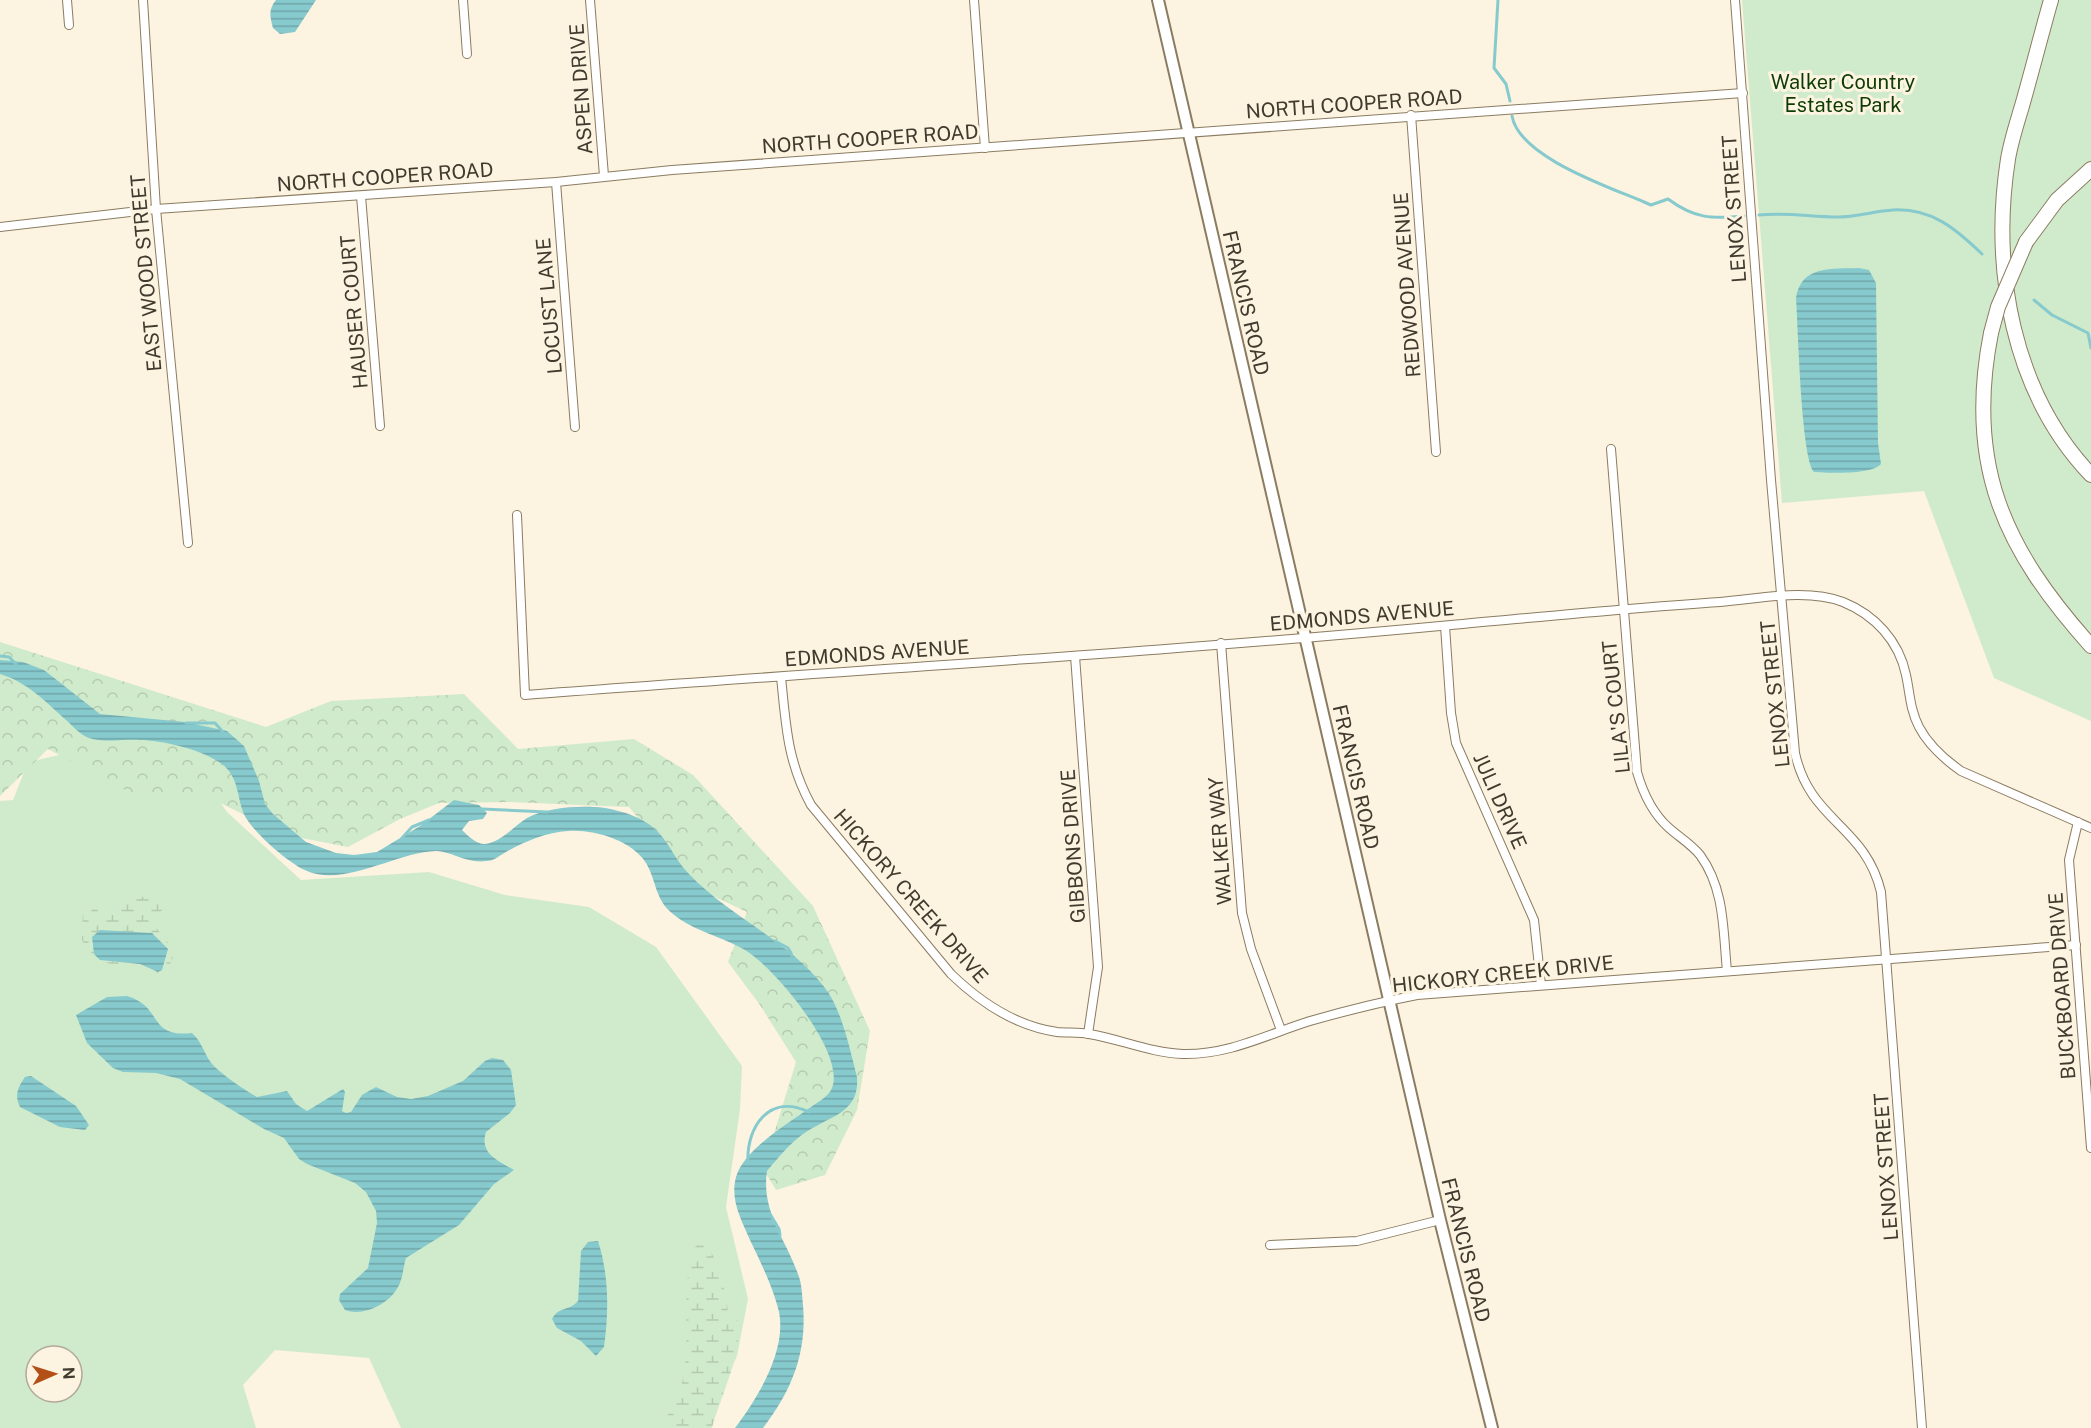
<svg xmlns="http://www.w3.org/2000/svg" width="2091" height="1428" viewBox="0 0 2091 1428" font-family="'Public Sans',sans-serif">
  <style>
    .green { fill: #d0ebcb; fill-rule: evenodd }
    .forest { fill: url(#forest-crowns) }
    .wetland { fill: url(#wetland-marsh) }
    .water { fill: url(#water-rules) }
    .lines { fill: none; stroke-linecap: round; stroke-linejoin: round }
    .stream { stroke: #87cace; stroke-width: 3 }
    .street-casing { stroke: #8b7c61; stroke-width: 10 }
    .secondary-casing { stroke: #8b7c61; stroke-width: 14 }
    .highway-casing { stroke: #8b7c61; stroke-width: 16 }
    .street { stroke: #fff; stroke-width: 8 }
    .secondary { stroke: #fff; stroke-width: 10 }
    .highway { stroke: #fff; stroke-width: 14 }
    .highway-bridge-casing { stroke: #8b7c61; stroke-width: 16; stroke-linecap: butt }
    .highway-bridge { stroke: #fff; stroke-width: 14 }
    .labels { text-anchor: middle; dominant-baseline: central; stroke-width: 6; stroke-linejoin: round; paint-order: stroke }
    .park-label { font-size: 20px; fill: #0c3c03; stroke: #fcf3e0 }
    .street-label { font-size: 20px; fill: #413a2e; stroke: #fcf3e0 }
  </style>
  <defs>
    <pattern id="forest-crowns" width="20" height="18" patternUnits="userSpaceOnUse" patternTransform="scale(1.5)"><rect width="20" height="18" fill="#d0ebcb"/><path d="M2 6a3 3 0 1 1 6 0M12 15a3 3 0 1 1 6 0" fill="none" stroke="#b4caaf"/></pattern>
    <pattern id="wetland-marsh" width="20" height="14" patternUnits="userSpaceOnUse" patternTransform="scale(1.5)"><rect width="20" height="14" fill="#d0ebcb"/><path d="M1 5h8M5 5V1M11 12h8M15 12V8" fill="none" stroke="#b4caaf"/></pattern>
    <pattern id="water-rules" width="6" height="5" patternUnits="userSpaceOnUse" patternTransform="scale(1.5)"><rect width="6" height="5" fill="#87cace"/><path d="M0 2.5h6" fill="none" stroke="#70a5a8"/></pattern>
  </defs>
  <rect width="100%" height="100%" fill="#fcf3e0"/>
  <!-- green -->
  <g class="green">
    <polygon points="1742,0 2091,0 2091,721 1994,678 1924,491 1782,503"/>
    <path d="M 73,752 L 199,772 L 227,812 L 301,880 L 429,872 L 505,895 L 589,907 L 656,947 L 742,1066 L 740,1109 L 726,1207 L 748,1299 L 737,1356 L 713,1408 L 691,1428 L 401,1428 L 369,1358 L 275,1350 L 243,1385 L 256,1428 L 0,1428 L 0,801 L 13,800 L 28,762 ZM 36,1356 L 72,1356 L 72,1392 L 36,1392 Z"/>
  </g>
  <!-- forest -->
  <polygon class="forest" points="0,642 266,727 331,701 464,694 518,749 634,739 693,775 813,906 870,1031 857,1110 825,1175 776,1190 759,1162 772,1140 796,1062 760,1005 728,962 747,912 698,889 629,807 510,802 439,803 400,819 348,847 286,835 208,797 140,798 48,749 0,796"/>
  <!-- wetland -->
  <g class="wetland">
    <path d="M 157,894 L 170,905 L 152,917 L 151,921 C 162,938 191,957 157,973 L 138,964 L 113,965 L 92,957 L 82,940 L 83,902 L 92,903 L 99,912 L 108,912 L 122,901 Z"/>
    <path d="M 700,1244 L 707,1245 C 719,1264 726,1291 728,1313 L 738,1321 C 742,1356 721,1395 712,1428 L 656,1428 C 663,1420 672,1411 676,1402 C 697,1353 676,1296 695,1247 Z"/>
  </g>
  <!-- water -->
  <g class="water">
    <path d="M 276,0 L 316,0 L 295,32 L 280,34 L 273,28 C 270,16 268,10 276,0 Z"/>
    <path d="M 1859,268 L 1869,270 L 1876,283 L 1878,443 L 1881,464 C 1871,475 1829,473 1814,472 C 1801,458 1798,325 1796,298 C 1801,265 1832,269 1859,268 Z"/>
    <path d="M 0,660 L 23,662 L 44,670 L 100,714 L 185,722 L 227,731 L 244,746 L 259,781 L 265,804 L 273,814 L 306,842 L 336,853 L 354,855 L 377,852 L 420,826 L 454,800 L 479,805 L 487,813 L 483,819 L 469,821 L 462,830 C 468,836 476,844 485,844 C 500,843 514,826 527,818 C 546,808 573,806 594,807 C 607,807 630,813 642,820 C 668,834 671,856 689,874 C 730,917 788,940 825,988 C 842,1010 850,1050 857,1077 C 860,1114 828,1116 803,1134 C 789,1144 778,1158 767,1171 C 761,1211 785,1238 798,1274 C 802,1284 802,1295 803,1305 C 807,1353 792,1390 763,1428 L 735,1428 C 758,1398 789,1347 778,1308 C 772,1285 760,1261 750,1240 C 741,1219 730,1200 736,1177 C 744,1149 789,1123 811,1107 C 818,1102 829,1096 832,1088 C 846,1053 774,967 745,950 C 721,936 695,932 673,914 C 655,900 657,882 646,863 C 632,840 593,829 568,831 C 546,832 524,842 506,852 C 499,856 494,861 486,861 C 467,864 451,851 436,851 C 397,852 345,887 307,871 C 289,864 250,830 243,812 C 238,798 238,783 229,771 C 215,752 163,740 140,740 C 124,739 104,743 89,738 C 80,735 73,726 66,720 C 45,701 27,682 0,674 Z"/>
    <polygon points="100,930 152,933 168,949 162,970 158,972 140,964 100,960 94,954 92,937"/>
    <path d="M 127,996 C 164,1007 147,1038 192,1033 C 203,1043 204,1055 213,1065 C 225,1077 243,1089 257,1097 L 287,1091 L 296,1104 L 307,1111 L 343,1089 L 345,1092 L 342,1111 L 346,1113 L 351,1112 L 362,1095 L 376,1087 L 397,1097 L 411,1099 L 428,1096 L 463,1081 L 485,1061 L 492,1058 L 503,1060 L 511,1070 L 516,1105 L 510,1113 L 486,1132 C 479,1154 499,1161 514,1170 L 494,1184 L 459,1225 L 406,1258 C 403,1267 403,1279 398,1287 C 389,1304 363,1317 345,1310 L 339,1300 L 340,1294 L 368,1268 L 377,1223 L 376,1211 L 366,1192 L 355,1183 L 307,1164 L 299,1159 L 284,1138 L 264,1129 L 180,1079 L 156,1073 L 123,1072 L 113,1068 L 87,1043 L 76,1015 L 107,997 Z"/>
    <path d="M 31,1076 L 76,1106 L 89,1125 L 85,1130 L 60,1127 L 20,1107 C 14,1095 18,1087 25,1077 Z"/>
    <path d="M 598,1241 C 609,1275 609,1312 604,1347 L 596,1356 L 581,1341 L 557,1328 L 552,1319 C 559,1306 570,1311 578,1301 L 581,1251 L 588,1242 Z"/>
  </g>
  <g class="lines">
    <!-- stream -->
    <g class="stream">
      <polyline points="1498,0 1494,68 1506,84 1510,101"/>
      <path d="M 1512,116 C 1519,157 1609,187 1644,202 L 1651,205 L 1668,199 C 1695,219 1712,219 1744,216"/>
      <path d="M 1759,215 C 1786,212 1811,217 1838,217 C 1856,217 1875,211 1893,210 C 1932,208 1956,229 1982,254"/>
      <polyline points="2034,300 2052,315 2088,333 2091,348"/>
      <polyline points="0,656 9,657 16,664"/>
      <polyline points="186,723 215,723 223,732"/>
      <polyline points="482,809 547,812"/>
      <polyline points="402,838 412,827 429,820"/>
      <polyline points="775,941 788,948 792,956"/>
      <path d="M 748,1163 C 746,1126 770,1093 809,1112"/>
      <polyline points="770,1214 779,1229 780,1235"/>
    </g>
    <defs>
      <g id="street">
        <polyline points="67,0 69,25"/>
        <polyline points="143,0 156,209 188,543"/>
        <polyline points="463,0 467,54"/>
        <polyline points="590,0 604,176"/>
        <polyline points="974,0 985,148"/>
        <path d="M 1735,0 L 1771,480 L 1795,753 C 1810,822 1865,825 1881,892 L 1922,1428"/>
        <polyline points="1411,115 1436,452"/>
        <polyline points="556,182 575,427"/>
        <polyline points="361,196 380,426"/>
        <polyline points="0,227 156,209 556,182 672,170 1743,93"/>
        <path d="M 1611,449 L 1637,772 C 1643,793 1652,813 1669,828 C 1679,837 1691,844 1700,855 C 1725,889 1723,931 1727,971"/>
        <path d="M 517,515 L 525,695 C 833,671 1142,654 1451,625 C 1540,617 1630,608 1720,602 C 1759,599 1806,588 1843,602 C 1875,615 1899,641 1906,675 C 1910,693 1910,710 1919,727 C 1929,746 1944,759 1961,771 L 2091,828"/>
        <polyline points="1445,626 1451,713 1456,743 1534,920 1541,985"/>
        <polyline points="1221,643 1242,913 1251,949 1281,1030"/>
        <polyline points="1075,656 1098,967 1088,1034"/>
        <path d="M 781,677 C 786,725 787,761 811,805 L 951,974 C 981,1003 1015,1026 1057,1032 C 1068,1033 1079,1032 1089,1034 C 1120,1039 1151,1053 1183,1054 C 1229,1055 1268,1034 1310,1021 C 1345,1011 1381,1002 1417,995 L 2076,945"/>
        <polyline points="2078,822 2069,860 2091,1148"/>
        <polyline points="1270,1245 1357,1241 1440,1220"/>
      </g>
      <polyline id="secondary" points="1158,0 1440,1220 1492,1428"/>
      <g id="highway">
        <path d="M 2051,0 C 2041,35 2032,71 2022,106 C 2017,123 2011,141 2008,159 C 1991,268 2012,392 2091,475"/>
        <polyline points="2026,242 2057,200 2091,169"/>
        <path d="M 1991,333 C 1965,465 2004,549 2091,646"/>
      </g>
    </defs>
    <!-- street casing -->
    <use href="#street" class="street-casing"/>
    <!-- secondary casing -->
    <use href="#secondary" class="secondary-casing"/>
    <!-- highway casing -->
    <use href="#highway" class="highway-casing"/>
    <!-- street -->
    <use href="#street" class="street"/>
    <!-- secondary -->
    <use href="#secondary" class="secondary"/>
    <!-- highway -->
    <use href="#highway" class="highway"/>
    <defs>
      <polyline id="highway-bridge" points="1991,333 1998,307 2026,242"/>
    </defs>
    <!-- highway-bridge casing -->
    <use href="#highway-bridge" class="highway-bridge-casing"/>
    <!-- highway-bridge -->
    <use href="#highway-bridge" class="highway-bridge"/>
  </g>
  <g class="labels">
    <!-- park labels -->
    <g class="park-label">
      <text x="1843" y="82">Walker Country<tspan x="1843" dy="23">Estates Park</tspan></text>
    </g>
    <!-- street labels -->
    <g class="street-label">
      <text transform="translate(581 89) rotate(-94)">ASPEN DRIVE</text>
      <text transform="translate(1354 104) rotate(-4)">NORTH COOPER ROAD</text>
      <text transform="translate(870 139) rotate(-4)">NORTH COOPER ROAD</text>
      <text transform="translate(385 177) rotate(-4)">NORTH COOPER ROAD</text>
      <text transform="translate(1734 209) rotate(-94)">LENOX STREET</text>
      <text transform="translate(146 273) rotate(-95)">EAST WOOD STREET</text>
      <text transform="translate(1407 285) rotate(-94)">REDWOOD AVENUE</text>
      <text transform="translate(1246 303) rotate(77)">FRANCIS ROAD</text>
      <text transform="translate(549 306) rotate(-95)">LOCUST LANE</text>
      <text transform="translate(354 312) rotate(-95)">HAUSER COURT</text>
      <text transform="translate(1362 616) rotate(-5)">EDMONDS AVENUE</text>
      <text transform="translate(877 653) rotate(-4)">EDMONDS AVENUE</text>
      <text transform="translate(1775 694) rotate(-96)">LENOX STREET</text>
      <text transform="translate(1616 707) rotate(-96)">LILA'S COURT</text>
      <text transform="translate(1356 777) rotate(77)">FRANCIS ROAD</text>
      <text transform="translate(1500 801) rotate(66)">JULI DRIVE</text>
      <text transform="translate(1220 841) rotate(-94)">WALKER WAY</text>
      <text transform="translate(1073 846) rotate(-94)">GIBBONS DRIVE</text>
      <text transform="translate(911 896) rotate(49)">HICKORY CREEK DRIVE</text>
      <text transform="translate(1503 974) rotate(-6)">HICKORY CREEK DRIVE</text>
      <text transform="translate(2062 986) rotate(-94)">BUCKBOARD DRIVE</text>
      <text transform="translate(1886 1167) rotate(-94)">LENOX STREET</text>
      <text transform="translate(1466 1250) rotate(76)">FRANCIS ROAD</text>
    </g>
  </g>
  <!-- north arrow -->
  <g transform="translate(54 1374) rotate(87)"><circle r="28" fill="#fcf3e0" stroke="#b1a999" stroke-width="1.5"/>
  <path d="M0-4.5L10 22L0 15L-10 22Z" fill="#b35018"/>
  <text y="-9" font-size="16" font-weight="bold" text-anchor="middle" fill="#413a2e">N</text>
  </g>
</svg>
